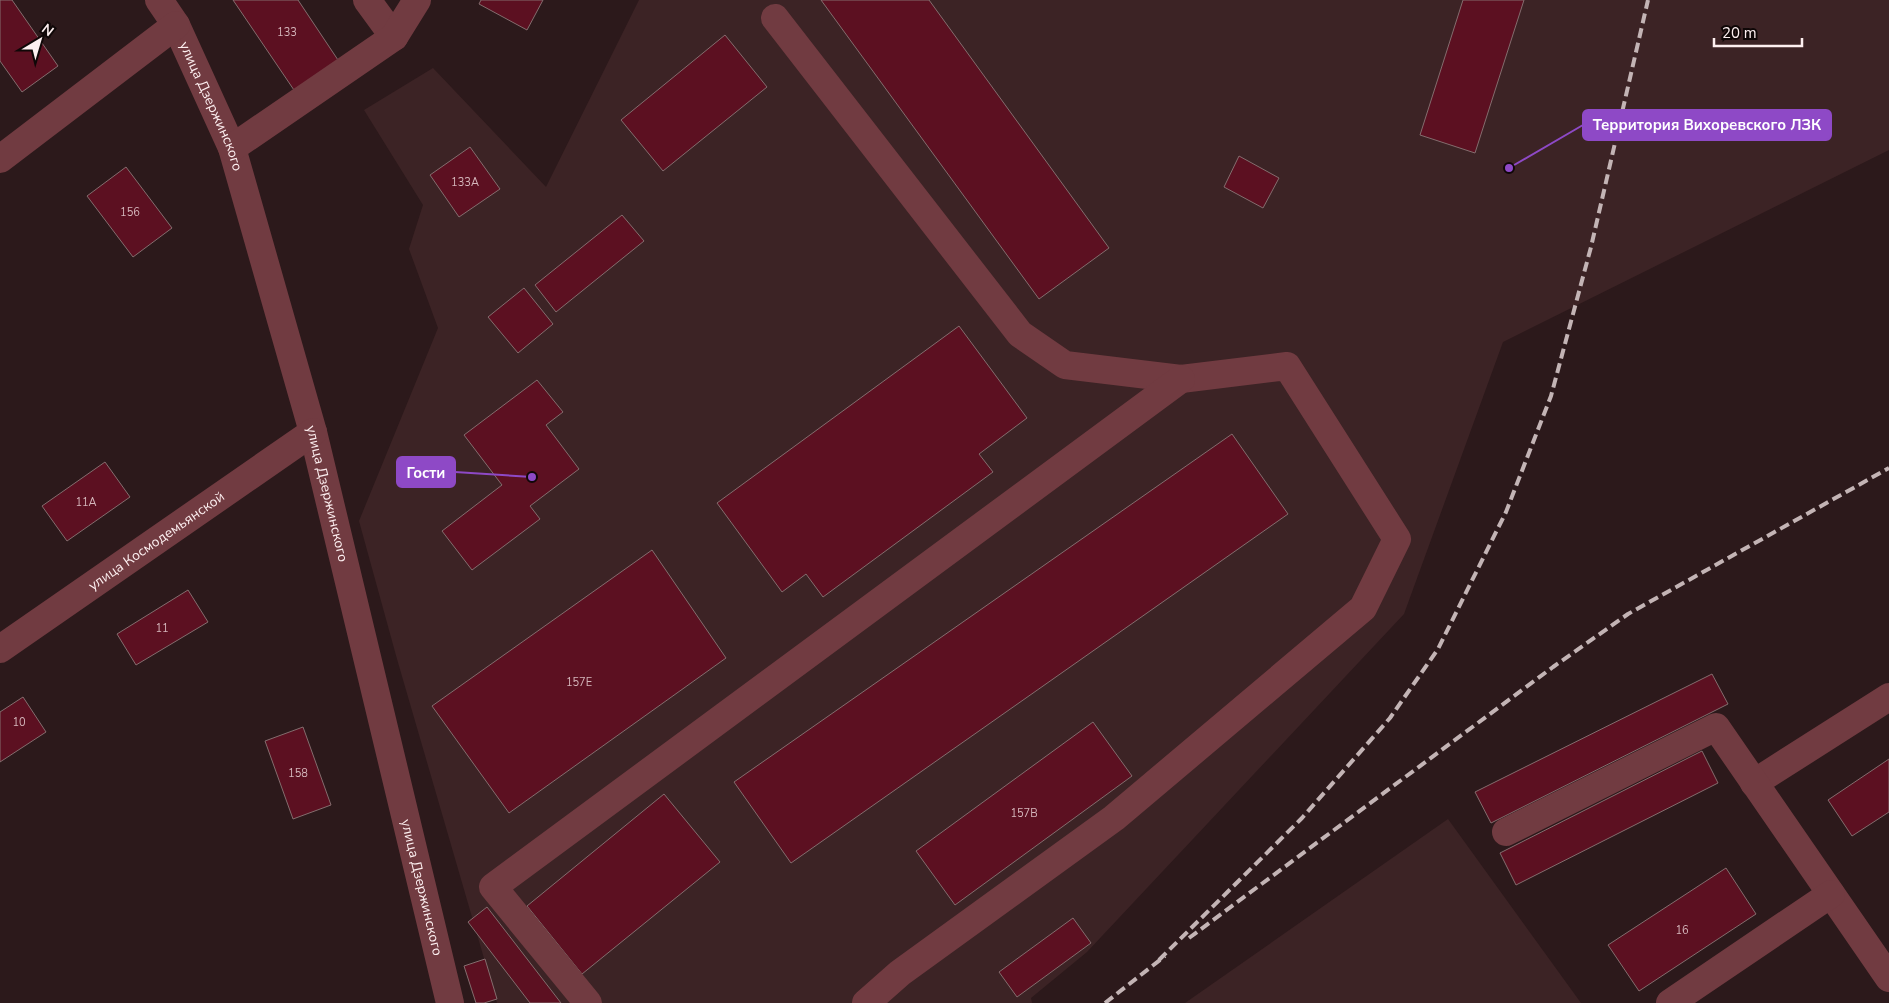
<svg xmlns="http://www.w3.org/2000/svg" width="1889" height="1003" viewBox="0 0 1889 1003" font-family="'Nunito Sans',sans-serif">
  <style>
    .built { fill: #3c2325 }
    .building { fill: #5c1021; stroke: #846d6e }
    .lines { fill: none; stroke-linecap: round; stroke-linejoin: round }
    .minor { stroke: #713b41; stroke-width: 28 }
    .rail { stroke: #c3b4b5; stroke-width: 4; stroke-dasharray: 10 5; stroke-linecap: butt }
    .labels { text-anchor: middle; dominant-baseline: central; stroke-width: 4.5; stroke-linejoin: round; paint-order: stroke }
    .number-label { font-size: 11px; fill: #d5b7bc }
    .street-label { font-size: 14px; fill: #fdeff0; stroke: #0f0707 }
    .leader { fill: none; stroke: #8e49c6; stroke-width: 2 }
    .callout-dot { fill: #8e49c6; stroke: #0f0707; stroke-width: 2 }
    .callout { fill: #8e49c6; stroke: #8e49c6; stroke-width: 2 }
    .callout-label { font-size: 15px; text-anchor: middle; font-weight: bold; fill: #fff }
  </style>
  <rect width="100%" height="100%" fill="#2c191b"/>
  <!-- built -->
  <g class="built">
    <polygon points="639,0 1889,0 1889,150 1503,342 1404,614 1087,952 1031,998 1032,1003 497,1003 397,659 359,521 438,328 409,249 423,205 364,110 433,68 546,187"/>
    <polygon points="1448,819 1581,1003 1185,1003"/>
  </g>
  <!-- building -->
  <g class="building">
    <polygon points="0,0 12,0 58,66 22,92 0,61"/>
    <polygon points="233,0 298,0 340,63 296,93"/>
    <polygon points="481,0 543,0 527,30 479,4"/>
    <polygon points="821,0 929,0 1109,248 1039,299"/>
    <polygon points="1463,0 1524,0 1475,153 1420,135"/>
    <polygon points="725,35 767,87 663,171 621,120"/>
    <polygon points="470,147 500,189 459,217 430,175"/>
    <polygon points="1239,156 1279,178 1263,208 1224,187"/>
    <polygon points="126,167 172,228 133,257 87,196"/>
    <polygon points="622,215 644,241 556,312 535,285"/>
    <polygon points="524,288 553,324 518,353 488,317"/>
    <polygon points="959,326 1027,418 979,454 993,472 823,597 806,574 782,592 717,503"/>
    <polygon points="537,380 563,412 546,425 579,469 530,506 540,519 472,570 442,531 502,485 464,435"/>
    <polygon points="1232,434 1288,514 791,863 734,782"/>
    <polygon points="105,462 130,497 67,541 42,506"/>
    <polygon points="652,550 726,658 509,813 432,706"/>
    <polygon points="188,590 208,622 136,665 117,634"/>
    <polygon points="1712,674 1728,704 1491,823 1475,792"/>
    <polygon points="23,697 46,732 0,762 0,712"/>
    <polygon points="1093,722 1132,776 955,905 916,851"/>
    <polygon points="303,727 331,805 293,819 265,741"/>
    <polygon points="1702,751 1718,783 1516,885 1500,853"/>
    <polygon points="1889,759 1889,812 1852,836 1828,800"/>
    <polygon points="664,794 720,862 582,974 527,906"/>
    <polygon points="1726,868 1756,914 1639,991 1608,945"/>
    <polygon points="487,907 561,1003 530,1003 468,922"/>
    <polygon points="1073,918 1091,943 1017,997 999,972"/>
    <polygon points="485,959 497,999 484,1003 476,1003 464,966"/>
  </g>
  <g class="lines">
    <!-- minor -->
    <g class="minor">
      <path id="s1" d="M 159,0 L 176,25 L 232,148 L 313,432 L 450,1003"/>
      <polyline points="367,0 394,37"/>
      <polyline points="775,18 1020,334 1065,365 1181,379 1287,366 1397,539 1363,608 1114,818 900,973 866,1003"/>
      <polyline points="232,148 394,37 417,0"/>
      <polyline points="0,159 176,25"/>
      <path id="s2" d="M 0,649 L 313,432"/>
      <polyline points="1754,783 1889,697"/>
      <polyline points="1506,832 1716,727 1889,978"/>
      <polyline points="588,1003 493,887 1181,379"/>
      <polyline points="1670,1003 1831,894"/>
    </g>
    <!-- rail -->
    <g class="rail">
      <polyline points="1189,938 1553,667 1628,614 1889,468"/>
      <polyline points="1159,960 1302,818 1390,718 1438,649 1506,512 1551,396 1591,247 1648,0"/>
      <polyline points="1105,1003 1165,956"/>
    </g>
  </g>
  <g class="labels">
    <!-- number labels -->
    <g class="number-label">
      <text x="287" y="32">133</text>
      <text x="465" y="182">133А</text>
      <text x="130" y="212">156</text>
      <text x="86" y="502">11А</text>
      <text x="162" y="628">11</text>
      <text x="579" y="682">157Е</text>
      <text x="19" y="722">10</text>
      <text x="298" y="773">158</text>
      <text x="1024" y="813">157В</text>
      <text x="1682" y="930">16</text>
    </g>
    <!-- street labels -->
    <g class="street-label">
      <text stroke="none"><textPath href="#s1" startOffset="119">улица Дзержинского</textPath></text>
      <text stroke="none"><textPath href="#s1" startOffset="524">улица Дзержинского</textPath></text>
      <text stroke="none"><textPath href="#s2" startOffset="190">улица Космодемьянской</textPath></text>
      <text stroke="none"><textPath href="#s1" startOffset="929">улица Дзержинского</textPath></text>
    </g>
  </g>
  <!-- callouts -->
  <path class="leader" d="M1509 168L1583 125M532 477L455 472"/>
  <g class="callout-dot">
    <circle cx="1509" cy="168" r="5"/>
    <circle cx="532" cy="477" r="5"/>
  </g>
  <g class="callout">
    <rect x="1583" y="110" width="248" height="30" rx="5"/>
    <rect x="397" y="457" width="58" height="30" rx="5"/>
  </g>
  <g class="callout-label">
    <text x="1707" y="130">Территория Вихоревского ЛЗК</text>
    <text x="426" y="478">Гости</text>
  </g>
  <!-- north arrow -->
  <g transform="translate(40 40) rotate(38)" stroke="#0f0707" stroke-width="4" paint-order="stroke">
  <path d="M0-4L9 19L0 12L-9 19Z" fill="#fdeff0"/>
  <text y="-8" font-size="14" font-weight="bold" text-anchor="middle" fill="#fdeff0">N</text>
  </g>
  <!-- scale -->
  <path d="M1714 38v8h88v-8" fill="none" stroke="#fdeff0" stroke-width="2.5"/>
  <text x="1722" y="38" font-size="15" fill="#fdeff0" stroke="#0f0707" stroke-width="4" paint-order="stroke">20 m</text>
</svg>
